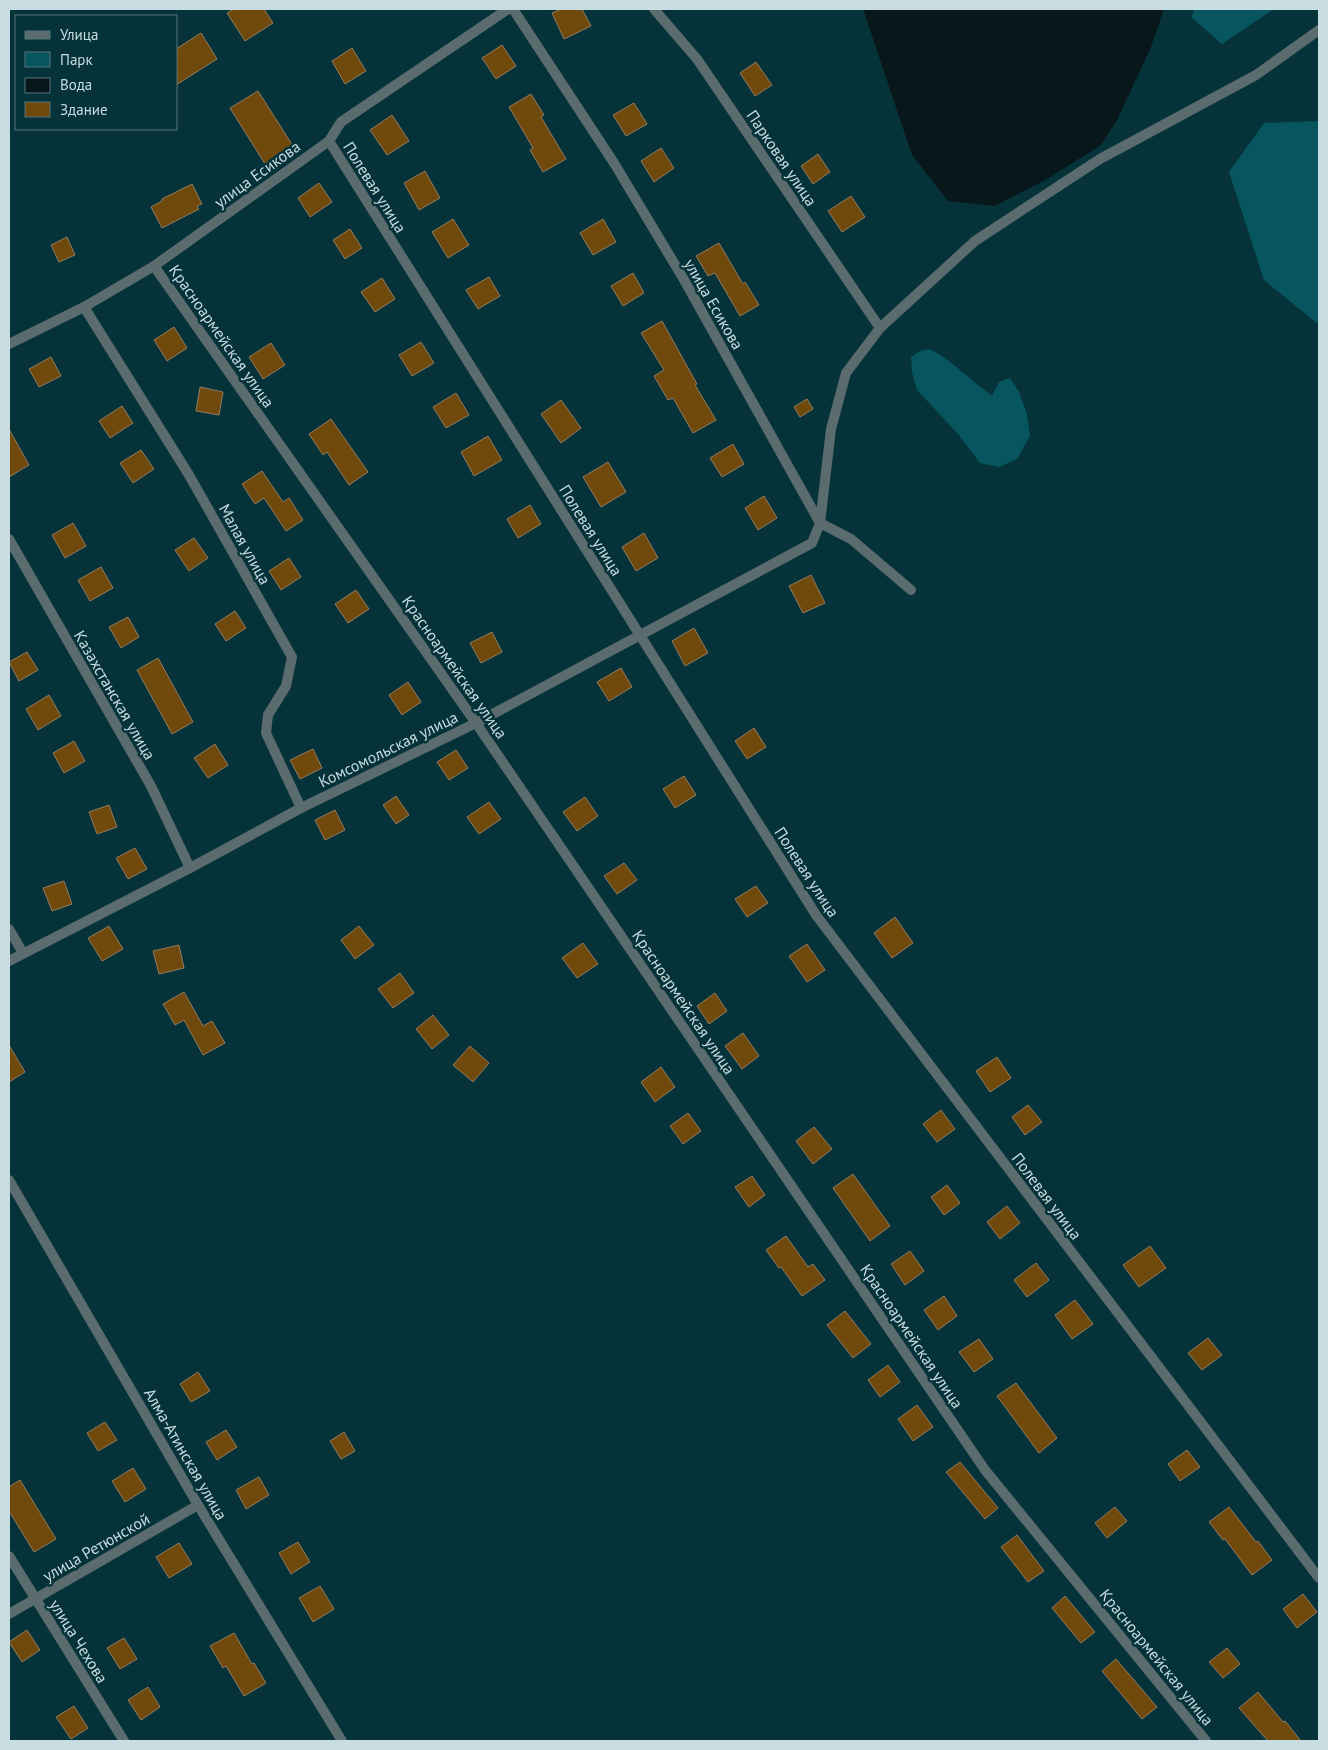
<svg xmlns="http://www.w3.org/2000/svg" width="1328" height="1750" viewBox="0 0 1328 1750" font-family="'PT Sans',sans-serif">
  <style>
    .green { fill: #07555f }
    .water { fill: #08171a }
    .building { fill: #704a0c; stroke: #927c61 }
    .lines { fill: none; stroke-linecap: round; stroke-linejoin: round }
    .minor { stroke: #5b6c6f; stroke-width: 10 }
    .tertiary { stroke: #5b6c6f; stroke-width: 10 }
    .labels { text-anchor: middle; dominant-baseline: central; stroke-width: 5; stroke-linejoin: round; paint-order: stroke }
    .street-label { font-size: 16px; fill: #c8dde1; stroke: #06333a }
  </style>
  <rect width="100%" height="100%" fill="#06333a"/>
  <!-- green -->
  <g class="green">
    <polygon points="1195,9 1274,9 1222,44 1191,17"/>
    <polygon points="1319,121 1319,325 1264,280 1229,172 1264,123"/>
    <polygon points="930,349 945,358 992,396 999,382 1010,378 1019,392 1027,414 1030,436 1017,459 999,467 980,463 958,434 917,390 912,372 911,357 920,351"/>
  </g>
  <!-- water -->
  <polygon class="water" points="863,9 1164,9 1151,47 1117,120 1101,145 1047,179 995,206 948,201 912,155"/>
  <!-- building -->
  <g class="building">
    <polygon points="234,9 264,9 273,23 245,41 227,13"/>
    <polygon points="561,9 582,9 591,26 564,39 552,13"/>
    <polygon points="201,33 217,59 176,85 176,49"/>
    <polygon points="502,45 516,66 496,79 482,58"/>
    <polygon points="352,48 366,71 345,84 332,61"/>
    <polygon points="756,62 772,85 755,96 740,73"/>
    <polygon points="258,91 293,146 265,164 230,108"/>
    <polygon points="531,94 544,115 541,117 566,159 543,172 530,150 533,148 509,107"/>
    <polygon points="634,103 647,124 626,136 613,115"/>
    <polygon points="392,115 409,141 387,155 370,130"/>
    <polygon points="661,148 674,168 654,182 641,161"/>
    <polygon points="818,154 830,172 813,184 801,166"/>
    <polygon points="425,171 440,198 419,210 404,183"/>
    <polygon points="319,183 332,202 310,217 298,198"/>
    <polygon points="192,184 202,204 197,206 199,209 162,228 151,207 162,201 162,199"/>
    <polygon points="851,196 865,217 842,232 828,211"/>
    <polygon points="453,219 469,245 448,258 432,232"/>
    <polygon points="603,219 616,242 593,255 580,233"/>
    <polygon points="350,229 362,248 345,259 333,240"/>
    <polygon points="67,237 75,255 59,262 51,245"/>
    <polygon points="719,243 743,284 745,282 759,305 740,316 715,273 708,276 696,256"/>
    <polygon points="633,273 644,293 623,306 611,286"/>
    <polygon points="489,277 500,296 478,309 466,290"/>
    <polygon points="382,278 395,299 375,312 361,292"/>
    <polygon points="662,321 697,384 695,385 716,420 693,433 673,398 668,400 654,376 664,370 641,333"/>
    <polygon points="174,327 187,348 167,361 154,340"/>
    <polygon points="421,342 434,363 412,376 399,355"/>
    <polygon points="271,343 285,365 263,379 249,357"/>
    <polygon points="51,357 61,376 39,387 29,369"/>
    <polygon points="200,387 223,392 219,415 196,411"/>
    <polygon points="456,393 469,415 446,428 433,407"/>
    <polygon points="807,399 813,409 800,417 794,407"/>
    <polygon points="561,400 581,428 561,443 541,414"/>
    <polygon points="122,406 133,423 110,438 99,421"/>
    <polygon points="331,419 368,472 349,485 327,452 323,455 309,434"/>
    <polygon points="9,429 29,465 9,477"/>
    <polygon points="488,436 502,460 474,476 461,452"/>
    <polygon points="733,444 744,464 722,477 710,458"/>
    <polygon points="141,450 154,469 133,483 120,463"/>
    <polygon points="608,462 626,492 601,507 583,477"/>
    <polygon points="262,471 283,502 289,498 303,520 286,531 264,498 255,504 242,484"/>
    <polygon points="764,496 777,518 758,530 745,508"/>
    <polygon points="530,505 541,524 518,538 507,519"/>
    <polygon points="73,523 86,546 65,558 52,535"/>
    <polygon points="644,533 658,558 636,571 622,547"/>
    <polygon points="194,538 208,558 189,571 175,550"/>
    <polygon points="289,558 301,577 281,590 269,571"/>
    <polygon points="101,567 113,588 90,601 78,580"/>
    <polygon points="811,575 825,603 803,613 789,586"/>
    <polygon points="356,590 369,609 348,623 335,604"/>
    <polygon points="235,611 246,628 226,641 215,624"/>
    <polygon points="128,617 139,637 121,648 109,627"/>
    <polygon points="694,628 708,653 685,666 672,641"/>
    <polygon points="492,632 502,652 481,663 470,643"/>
    <polygon points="27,652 38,670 19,681 9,662"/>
    <polygon points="158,658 193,722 172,734 137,670"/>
    <polygon points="621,668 632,687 609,701 597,682"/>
    <polygon points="408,682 421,702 402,715 389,695"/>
    <polygon points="49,695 61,716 38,730 26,709"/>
    <polygon points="754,728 766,747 747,759 735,741"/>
    <polygon points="74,741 85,761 64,773 53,753"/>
    <polygon points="215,744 228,765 208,778 194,758"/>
    <polygon points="313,749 322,768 300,779 290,760"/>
    <polygon points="456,750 468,768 449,780 437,762"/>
    <polygon points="684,776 696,795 675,808 663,789"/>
    <polygon points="396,796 409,815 396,824 383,805"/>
    <polygon points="585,797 598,816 577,831 563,812"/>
    <polygon points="489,802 501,819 479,834 467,817"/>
    <polygon points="109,805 117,827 97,834 89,812"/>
    <polygon points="335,810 345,830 325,840 315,820"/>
    <polygon points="135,848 147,869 128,879 116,858"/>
    <polygon points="624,863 637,880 617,894 604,876"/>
    <polygon points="64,881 72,904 52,911 43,888"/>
    <polygon points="756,886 768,903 747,917 735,899"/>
    <polygon points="895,917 913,943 892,958 874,933"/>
    <polygon points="109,926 123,949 102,961 88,938"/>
    <polygon points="359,926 374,945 355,959 341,940"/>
    <polygon points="583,943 598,964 577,978 562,958"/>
    <polygon points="807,944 825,970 807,982 789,956"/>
    <polygon points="179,945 184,968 159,974 153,951"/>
    <polygon points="400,973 414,993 393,1008 378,989"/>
    <polygon points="184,992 203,1026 212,1021 225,1043 203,1055 184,1020 175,1025 163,1004"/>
    <polygon points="715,993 727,1011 709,1024 697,1006"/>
    <polygon points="433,1015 449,1035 432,1049 416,1029"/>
    <polygon points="743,1033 759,1056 742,1069 725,1046"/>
    <polygon points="9,1045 25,1072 9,1082"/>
    <polygon points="470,1046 489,1063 473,1082 453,1065"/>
    <polygon points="997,1057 1011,1078 990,1092 976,1071"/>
    <polygon points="661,1067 675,1087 655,1102 641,1082"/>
    <polygon points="1028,1105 1042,1122 1025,1135 1012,1117"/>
    <polygon points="941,1110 955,1129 937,1142 923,1124"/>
    <polygon points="688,1113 701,1131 683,1144 670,1126"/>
    <polygon points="814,1127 832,1149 813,1164 796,1141"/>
    <polygon points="853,1174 890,1226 870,1241 833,1188"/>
    <polygon points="752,1176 765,1195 749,1207 735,1187"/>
    <polygon points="947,1185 960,1203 944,1215 931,1197"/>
    <polygon points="1007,1206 1020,1223 1000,1239 987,1222"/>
    <polygon points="786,1236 808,1267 813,1264 825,1280 802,1296 781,1267 779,1268 766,1250"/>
    <polygon points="1150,1246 1166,1268 1139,1287 1123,1265"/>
    <polygon points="910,1251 924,1271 905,1285 891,1264"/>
    <polygon points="1036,1263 1049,1280 1027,1297 1014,1280"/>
    <polygon points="944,1296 957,1316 938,1330 924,1310"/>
    <polygon points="1075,1300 1093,1324 1072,1339 1055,1315"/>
    <polygon points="845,1311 871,1344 853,1358 827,1325"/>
    <polygon points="1208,1338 1222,1355 1202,1370 1188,1353"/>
    <polygon points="979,1339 993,1359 974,1372 959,1352"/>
    <polygon points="888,1365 900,1382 880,1397 868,1380"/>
    <polygon points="198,1372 210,1391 191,1402 180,1384"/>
    <polygon points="1016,1383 1057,1438 1039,1453 997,1396"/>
    <polygon points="917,1405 933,1427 913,1441 898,1419"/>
    <polygon points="105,1422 117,1440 98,1451 87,1433"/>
    <polygon points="226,1430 237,1447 217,1460 206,1442"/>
    <polygon points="344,1432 355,1451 341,1459 330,1441"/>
    <polygon points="1187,1450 1200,1467 1180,1481 1168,1464"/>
    <polygon points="960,1462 998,1508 985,1519 946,1472"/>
    <polygon points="133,1468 146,1489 125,1502 112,1481"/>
    <polygon points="259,1477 269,1495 246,1509 236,1490"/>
    <polygon points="20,1480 56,1539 34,1552 9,1511 9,1487"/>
    <polygon points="1115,1507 1127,1521 1107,1538 1095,1523"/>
    <polygon points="1229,1507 1256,1542 1258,1541 1272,1560 1252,1575 1225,1539 1223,1540 1209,1522"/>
    <polygon points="1017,1535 1044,1571 1028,1582 1001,1547"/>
    <polygon points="298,1542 310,1562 291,1574 279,1553"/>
    <polygon points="179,1543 192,1564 169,1578 156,1557"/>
    <polygon points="320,1586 334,1609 313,1622 299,1598"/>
    <polygon points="1303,1594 1317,1612 1297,1628 1283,1609"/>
    <polygon points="1065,1596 1095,1632 1081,1643 1052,1608"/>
    <polygon points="27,1630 40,1650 22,1662 9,1642"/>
    <polygon points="234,1633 252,1664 254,1663 266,1683 244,1696 226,1666 223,1668 210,1646"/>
    <polygon points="124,1638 137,1659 120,1669 107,1648"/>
    <polygon points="1227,1648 1240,1664 1223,1678 1209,1662"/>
    <polygon points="1116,1659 1157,1707 1142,1719 1102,1671"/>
    <polygon points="148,1687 160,1707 141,1720 128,1700"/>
    <polygon points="1258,1692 1283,1722 1285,1721 1301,1741 1268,1741 1239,1708"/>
    <polygon points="74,1706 88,1728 71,1739 56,1717"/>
  </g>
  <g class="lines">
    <!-- minor -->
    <g class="minor">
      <polyline points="513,9 614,163 683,278 820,523 851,539 911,590"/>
      <polyline points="654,9 697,59 880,328"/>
      <polyline points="329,141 816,915 1319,1578"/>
      <polyline points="154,266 476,723 985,1470 1206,1741"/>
      <polyline points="84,307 189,475 292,657 286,686 268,715 266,733 301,808"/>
      <polyline points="9,344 84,307 154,266 329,141 341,122 508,9"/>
      <polyline points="9,539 151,786 190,868"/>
      <polyline points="9,929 23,953"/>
      <polyline points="9,961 190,868 301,808 476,723 812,543 820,523 831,429 846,373 880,328 975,241 1100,159 1256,75 1319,30"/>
      <polyline points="9,1180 198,1505 342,1741"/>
      <polyline points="9,1614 198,1505"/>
    </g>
    <!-- tertiary -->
    <polyline class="tertiary" points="9,1556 124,1741"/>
  </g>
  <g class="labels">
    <!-- street labels -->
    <g class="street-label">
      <text transform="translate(782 158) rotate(56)">Парковая улица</text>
      <text transform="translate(257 174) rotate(-36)">улица Есикова</text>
      <text transform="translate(375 187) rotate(58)">Полевая улица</text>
      <text transform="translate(714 304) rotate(60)">улица Есикова</text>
      <text transform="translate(222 336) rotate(55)">Красноармейская улица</text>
      <text transform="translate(591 530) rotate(58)">Полевая улица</text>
      <text transform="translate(245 544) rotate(61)">Малая улица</text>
      <text transform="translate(455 667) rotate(55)">Красноармейская улица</text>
      <text transform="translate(115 695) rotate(60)">Казахстанская улица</text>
      <text transform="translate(388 749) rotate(-26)">Комсомольская улица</text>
      <text transform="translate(807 872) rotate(57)">Полевая улица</text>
      <text transform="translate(684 1002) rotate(56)">Красноармейская улица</text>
      <text transform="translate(1047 1196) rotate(53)">Полевая улица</text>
      <text transform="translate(912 1336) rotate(56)">Красноармейская улица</text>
      <text transform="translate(186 1454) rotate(60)">Алма-Атинская улица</text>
      <text transform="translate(96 1547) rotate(-30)">улица Ретюнской</text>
      <text transform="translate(79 1641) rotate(58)">улица Чехова</text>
      <text transform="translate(1157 1657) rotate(51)">Красноармейская улица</text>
    </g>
  </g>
  <!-- border -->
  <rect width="1328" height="1750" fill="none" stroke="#c8dde1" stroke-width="20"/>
  <!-- legend -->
  <rect x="15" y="15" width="162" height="115" fill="#06333a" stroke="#54777d"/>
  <rect x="25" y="31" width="25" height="8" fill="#5b6c6f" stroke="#54777d"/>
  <text x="60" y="40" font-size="15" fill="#c8dde1">Улица</text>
  <rect x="25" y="52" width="25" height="15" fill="#07555f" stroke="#54777d"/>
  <text x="60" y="65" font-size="15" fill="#c8dde1">Парк</text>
  <rect x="25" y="78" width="25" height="15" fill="#08171a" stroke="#54777d"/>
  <text x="60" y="90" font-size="15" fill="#c8dde1">Вода</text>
  <rect x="25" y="102" width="25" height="15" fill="#704a0c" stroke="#54777d"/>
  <text x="60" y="115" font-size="15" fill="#c8dde1">Здание</text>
</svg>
